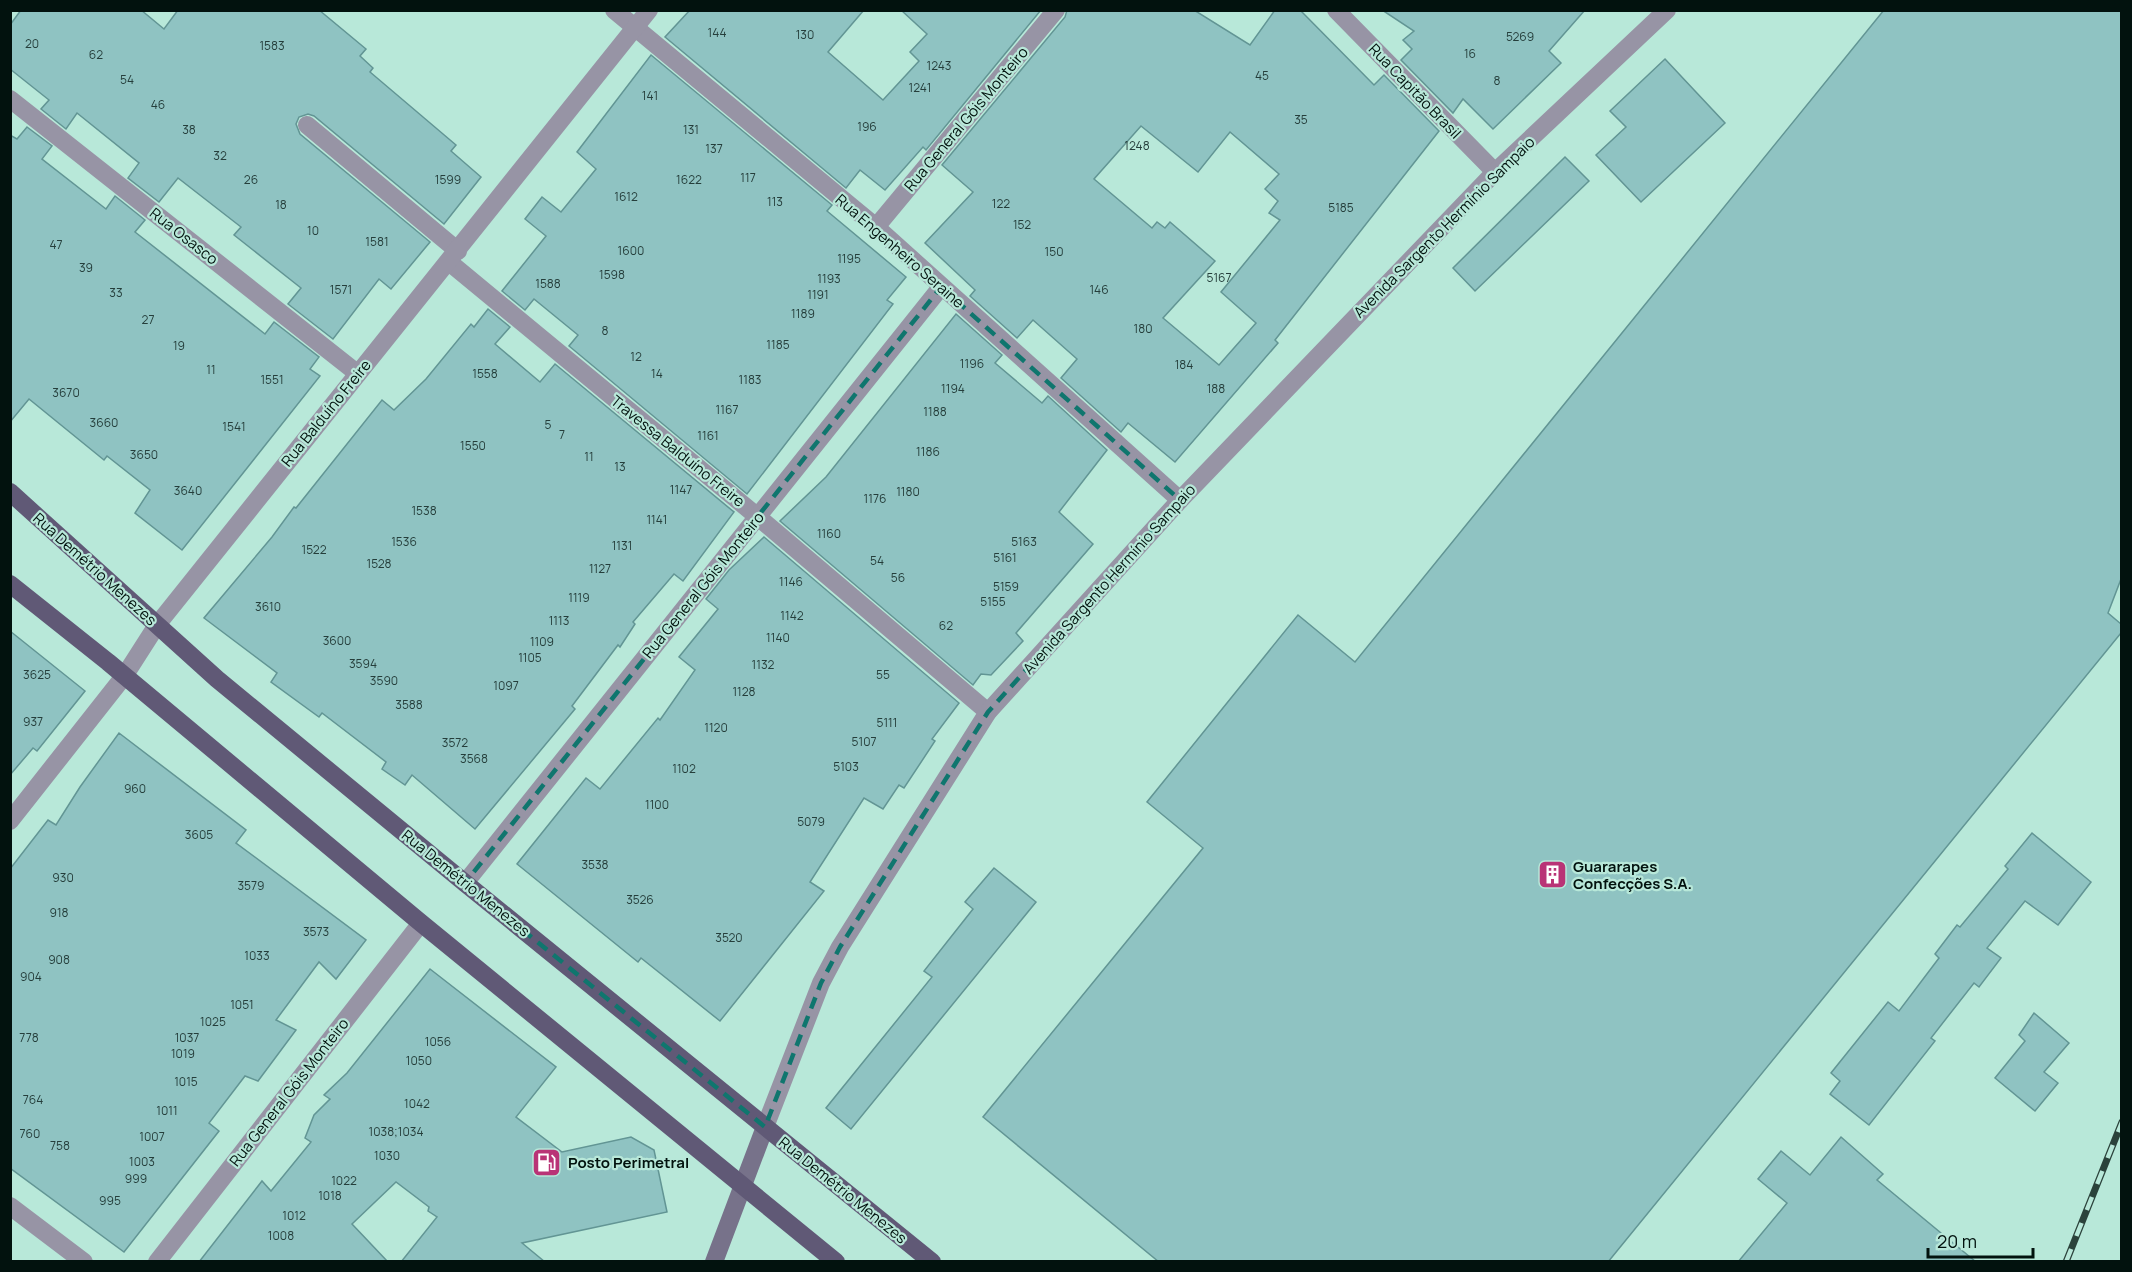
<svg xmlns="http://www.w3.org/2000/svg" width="2132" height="1272" viewBox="0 0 2132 1272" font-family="Manrope,sans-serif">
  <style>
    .building { fill: #8fc3c2; stroke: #629594; stroke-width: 1.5; fill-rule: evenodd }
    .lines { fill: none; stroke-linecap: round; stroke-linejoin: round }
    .minor { stroke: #9794a5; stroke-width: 18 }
    .secondary { stroke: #77728a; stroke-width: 18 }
    .primary { stroke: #605976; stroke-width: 18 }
    .rail-casing { stroke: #2b423b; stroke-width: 7 }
    .rail { stroke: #b8e8d9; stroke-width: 4.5; stroke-dasharray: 14; stroke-linecap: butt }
    .marked { fill: none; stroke: #0f766e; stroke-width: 4.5; stroke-dasharray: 12 8; stroke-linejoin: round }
    .labels { text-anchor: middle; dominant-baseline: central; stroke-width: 4.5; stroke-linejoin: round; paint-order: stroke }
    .number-label { font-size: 12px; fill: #253e3b }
    .street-label { font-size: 15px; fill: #02120e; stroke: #b8e8d9 }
    .poi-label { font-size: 15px; font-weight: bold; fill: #02120e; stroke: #b8e8d9; text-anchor: start }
  </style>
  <rect width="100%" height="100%" fill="#b8e8d9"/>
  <!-- building -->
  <g class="building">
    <polygon points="21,10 141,10 164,29 178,10 319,10 366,49 360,56 373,68 370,72 456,145 451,151 481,177 444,224 314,116 308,114 299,117 296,124 300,134 430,242 391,289 379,279 333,339 288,304 301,288 234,235 241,227 178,178 159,202 128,178 139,163 77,113 66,129 41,109 49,100 10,69 10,25"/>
    <polygon points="690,10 864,10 828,52 883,100 919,61 910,52 927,34 901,10 1041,10 926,150 923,147 885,190 860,170 846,188 665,37"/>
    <path d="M 1067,10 L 1194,10 L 1250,45 L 1275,10 L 1300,10 L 1374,85 L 1384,75 L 1439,131 L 1275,340 L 1278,343 L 1175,462 L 1128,423 L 1121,432 L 1061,378 L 1077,359 L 1033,320 L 1017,338 L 970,296 L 975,290 L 925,243 L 973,192 L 942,165 L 1065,17 ZM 1141,126 L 1198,172 L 1230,132 L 1279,174 L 1265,189 L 1278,201 L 1269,213 L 1280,220 L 1221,292 L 1256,323 L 1219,365 L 1163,318 L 1215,261 L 1170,222 L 1165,228 L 1157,222 L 1152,228 L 1094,179 Z"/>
    <polygon points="1382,10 1585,10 1549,51 1561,63 1493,129 1463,99 1453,113 1401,60 1412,49 1403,40 1414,31"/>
    <polygon points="1884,10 2121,10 2121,579 2108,613 2121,624 2121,633 1608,1262 1159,1262 983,1117 1203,848 1147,802 1298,615 1355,662"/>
    <polygon points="651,55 832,205 827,211 906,277 887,300 893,304 747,494 569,346 578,335 534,299 525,310 502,291 546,236 525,219 542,197 561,212 596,169 577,152"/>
    <polygon points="1665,59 1725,123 1641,202 1596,155 1626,127 1610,111"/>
    <polygon points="27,127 52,146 42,159 106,209 115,196 145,220 135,232 265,334 274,322 319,357 310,369 320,376 182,550 135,513 150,490 107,456 104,460 29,399 10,422 10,135 17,139"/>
    <polygon points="1565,157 1589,181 1475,291 1453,268"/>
    <polygon points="488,309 510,327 495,344 540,382 555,364 734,512 683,581 674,574 633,622 635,624 620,647 618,645 572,706 575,709 475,829 412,775 405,785 382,769 386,762 322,713 319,717 271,682 277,673 204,618 272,537 294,507 296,508 382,400 394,410 426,379 471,324 474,327"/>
    <polygon points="956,314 1002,355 995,363 1042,403 1048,396 1107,450 1059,512 1093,544 1016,633 1023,641 991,675 981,674 973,685 780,521 826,477"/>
    <polygon points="764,537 959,703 932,739 935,741 904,788 899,785 883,809 864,798 810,882 824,891 720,1021 641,958 638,962 517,864 586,778 600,789 658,718 660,720 695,670 679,657 718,609 706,599 729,570"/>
    <polygon points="10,631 85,691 37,751 33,748 10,775"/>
    <polygon points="119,733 246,830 236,843 366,940 336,979 319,962 276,1020 296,1030 258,1081 245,1076 209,1123 219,1131 124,1252 10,1168 10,869 48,820 56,825 80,787"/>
    <polygon points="2032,833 2091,882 2058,925 2025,901 1987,948 2001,958 1979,987 1974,983 1931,1038 1935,1041 1869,1125 1830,1094 1840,1081 1831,1073 1888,1002 1899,1011 1939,958 1935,954 1957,925 1960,927 2008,869 2005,866"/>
    <polygon points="994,868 1036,902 851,1129 826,1108 932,977 924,971 973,909 965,902"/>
    <polygon points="430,969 556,1067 516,1117 562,1152 631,1137 654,1150 667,1212 522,1243 545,1262 401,1262 437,1217 428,1211 429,1207 396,1182 352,1224 388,1262 199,1262 262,1181 271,1191 311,1142 305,1138 314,1115 330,1099 324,1095 347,1073"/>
    <polygon points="2034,1013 2069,1043 2044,1072 2058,1083 2035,1111 1995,1078 2025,1041 2019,1035"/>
    <polygon points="1841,1137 1883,1174 1877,1180 1976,1262 1738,1262 1787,1203 1758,1179 1781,1151 1810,1175"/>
  </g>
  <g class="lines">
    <!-- minor -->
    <g class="minor">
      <polyline points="614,10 876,227 1180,500"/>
      <polyline points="1336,10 1495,172"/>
      <polyline points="10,99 357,373"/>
      <polyline points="307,125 458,251"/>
      <polyline points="876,227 1056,10"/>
      <polyline points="449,262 758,517 988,712"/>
      <polyline points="10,821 125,675 157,625 649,10"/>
      <polyline points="465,883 941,287"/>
      <polyline points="765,1127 821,983 840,947 988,712 1180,500 1495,172 1667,10"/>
      <polyline points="10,1206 84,1262"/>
      <polyline points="157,1262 421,923"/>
    </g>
    <!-- secondary -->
    <polyline class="secondary" points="714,1262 765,1127"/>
    <!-- primary -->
    <g class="primary">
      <polyline points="10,492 217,679 465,883 932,1262"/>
      <polyline points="10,584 108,662 421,923 836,1262"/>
    </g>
    <defs>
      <polyline id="rail" points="2066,1262 2122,1122"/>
    </defs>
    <!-- rail casing -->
    <use href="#rail" class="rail-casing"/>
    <!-- rail -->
    <use href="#rail" class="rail"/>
  </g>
  <!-- marked area -->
  <path class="marked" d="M 941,287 L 1180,500 L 988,712 L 840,947 L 821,983 L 765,1127 L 465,883 Z"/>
  <!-- icons -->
  <defs>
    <symbol id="building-square" viewBox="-11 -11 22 22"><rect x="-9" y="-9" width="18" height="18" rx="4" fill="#b93376" stroke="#b8e8d9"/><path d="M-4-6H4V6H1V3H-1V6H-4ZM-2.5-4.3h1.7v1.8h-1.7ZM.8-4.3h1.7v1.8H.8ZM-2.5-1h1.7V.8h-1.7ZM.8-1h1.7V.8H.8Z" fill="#fff"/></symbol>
    <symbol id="fuel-square" viewBox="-11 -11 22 22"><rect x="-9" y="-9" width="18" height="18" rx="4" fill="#b93376" stroke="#b8e8d9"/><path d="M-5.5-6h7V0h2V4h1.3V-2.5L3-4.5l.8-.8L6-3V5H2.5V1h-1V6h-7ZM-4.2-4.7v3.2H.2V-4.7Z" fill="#fff"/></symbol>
  </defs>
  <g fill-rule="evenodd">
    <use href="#building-square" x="1536" y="858" width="33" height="33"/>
    <use href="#fuel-square" x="530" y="1146" width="33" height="33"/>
  </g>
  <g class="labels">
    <!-- number labels -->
    <g class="number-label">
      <text x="717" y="32">144</text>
      <text x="805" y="34">130</text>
      <text x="1520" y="36">5269</text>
      <text x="32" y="43">20</text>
      <text x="272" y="45">1583</text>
      <text x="1470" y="53">16</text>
      <text x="96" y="54">62</text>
      <text x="939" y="65">1243</text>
      <text x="1262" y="75">45</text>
      <text x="127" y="79">54</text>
      <text x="1497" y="80">8</text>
      <text x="920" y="87">1241</text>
      <text x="650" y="95">141</text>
      <text x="158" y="104">46</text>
      <text x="1301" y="119">35</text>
      <text x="867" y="126">196</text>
      <text x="189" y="129">38</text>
      <text x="691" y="129">131</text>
      <text x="1137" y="145">1248</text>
      <text x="714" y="148">137</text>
      <text x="220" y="155">32</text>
      <text x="748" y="177">117</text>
      <text x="251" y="179">26</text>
      <text x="448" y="179">1599</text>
      <text x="689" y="179">1622</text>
      <text x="626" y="196">1612</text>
      <text x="775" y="201">113</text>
      <text x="1001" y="203">122</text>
      <text x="281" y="204">18</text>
      <text x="1341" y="207">5185</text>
      <text x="1022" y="224">152</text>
      <text x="313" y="230">10</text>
      <text x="377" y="241">1581</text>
      <text x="56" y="244">47</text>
      <text x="631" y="250">1600</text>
      <text x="1054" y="251">150</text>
      <text x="849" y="258">1195</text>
      <text x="86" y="267">39</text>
      <text x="612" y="274">1598</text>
      <text x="1219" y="277">5167</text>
      <text x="829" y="278">1193</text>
      <text x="548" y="283">1588</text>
      <text x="341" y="289">1571</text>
      <text x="1099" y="289">146</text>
      <text x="116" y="292">33</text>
      <text x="818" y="294">1191</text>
      <text x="803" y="313">1189</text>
      <text x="148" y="319">27</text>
      <text x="1143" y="328">180</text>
      <text x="605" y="330">8</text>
      <text x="778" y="344">1185</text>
      <text x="179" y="345">19</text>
      <text x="636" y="356">12</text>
      <text x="972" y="363">1196</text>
      <text x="1184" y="364">184</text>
      <text x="211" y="369">11</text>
      <text x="485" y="373">1558</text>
      <text x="657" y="373">14</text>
      <text x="272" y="379">1551</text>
      <text x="750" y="379">1183</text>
      <text x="953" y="388">1194</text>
      <text x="1216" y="388">188</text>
      <text x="66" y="392">3670</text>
      <text x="727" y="409">1167</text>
      <text x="935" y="411">1188</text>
      <text x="104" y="422">3660</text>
      <text x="548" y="424">5</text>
      <text x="234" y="426">1541</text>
      <text x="562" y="434">7</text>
      <text x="708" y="435">1161</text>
      <text x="473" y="445">1550</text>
      <text x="928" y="451">1186</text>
      <text x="144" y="454">3650</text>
      <text x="589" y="456">11</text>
      <text x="620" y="466">13</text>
      <text x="681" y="489">1147</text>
      <text x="188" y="490">3640</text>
      <text x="908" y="491">1180</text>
      <text x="875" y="498">1176</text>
      <text x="424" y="510">1538</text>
      <text x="657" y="519">1141</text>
      <text x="829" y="533">1160</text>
      <text x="404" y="541">1536</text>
      <text x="1024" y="541">5163</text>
      <text x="622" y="545">1131</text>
      <text x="314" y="549">1522</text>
      <text x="1005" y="557">5161</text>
      <text x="877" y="560">54</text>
      <text x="379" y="563">1528</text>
      <text x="600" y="568">1127</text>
      <text x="898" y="577">56</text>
      <text x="791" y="581">1146</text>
      <text x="1006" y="586">5159</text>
      <text x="579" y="597">1119</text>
      <text x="993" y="601">5155</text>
      <text x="268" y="606">3610</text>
      <text x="792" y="615">1142</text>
      <text x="559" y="620">1113</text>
      <text x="946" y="625">62</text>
      <text x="778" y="637">1140</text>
      <text x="337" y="640">3600</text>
      <text x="542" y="641">1109</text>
      <text x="530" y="657">1105</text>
      <text x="363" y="663">3594</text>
      <text x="763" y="664">1132</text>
      <text x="37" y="674">3625</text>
      <text x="883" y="674">55</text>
      <text x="384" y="680">3590</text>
      <text x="506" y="685">1097</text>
      <text x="744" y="691">1128</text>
      <text x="409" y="704">3588</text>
      <text x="33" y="721">937</text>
      <text x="887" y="722">5111</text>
      <text x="716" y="727">1120</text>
      <text x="864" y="741">5107</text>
      <text x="455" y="742">3572</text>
      <text x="474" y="758">3568</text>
      <text x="846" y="766">5103</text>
      <text x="684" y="768">1102</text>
      <text x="135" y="788">960</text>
      <text x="657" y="804">1100</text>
      <text x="811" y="821">5079</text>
      <text x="199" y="834">3605</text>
      <text x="595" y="864">3538</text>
      <text x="63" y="877">930</text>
      <text x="251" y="885">3579</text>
      <text x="640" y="899">3526</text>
      <text x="59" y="912">918</text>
      <text x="316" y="931">3573</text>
      <text x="729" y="937">3520</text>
      <text x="257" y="955">1033</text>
      <text x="59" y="959">908</text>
      <text x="31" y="976">904</text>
      <text x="242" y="1004">1051</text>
      <text x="213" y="1021">1025</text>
      <text x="29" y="1037">778</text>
      <text x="187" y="1037">1037</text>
      <text x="438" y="1041">1056</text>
      <text x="183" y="1053">1019</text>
      <text x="419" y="1060">1050</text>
      <text x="186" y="1081">1015</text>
      <text x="33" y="1099">764</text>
      <text x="417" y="1103">1042</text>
      <text x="167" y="1110">1011</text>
      <text x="396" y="1131">1038;1034</text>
      <text x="30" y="1133">760</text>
      <text x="152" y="1136">1007</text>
      <text x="60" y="1145">758</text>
      <text x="387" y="1155">1030</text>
      <text x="142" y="1161">1003</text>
      <text x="136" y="1178">999</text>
      <text x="344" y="1180">1022</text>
      <text x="330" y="1195">1018</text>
      <text x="110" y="1200">995</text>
      <text x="294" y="1215">1012</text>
      <text x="281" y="1235">1008</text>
    </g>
    <!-- street labels -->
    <g class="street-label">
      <text transform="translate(1415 91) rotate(46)">Rua Capitão Brasil</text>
      <text transform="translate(966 119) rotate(-50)">Rua General Góis Monteiro</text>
      <text transform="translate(1444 227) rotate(-45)">Avenida Sargento Hermínio Sampaio</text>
      <text transform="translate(184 236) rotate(38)">Rua Osasco</text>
      <text transform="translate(900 251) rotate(41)">Rua Engenheiro Seraine</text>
      <text transform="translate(326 413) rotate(-51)">Rua Balduíno Freire</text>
      <text transform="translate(678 451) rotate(39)">Travessa Balduíno Freire</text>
      <text transform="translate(95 569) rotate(42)">Rua Demétrio Menezes</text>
      <text transform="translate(1109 579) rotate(-48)">Avenida Sargento Hermínio Sampaio</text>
      <text transform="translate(703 585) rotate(-51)">Rua General Góis Monteiro</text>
      <text transform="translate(466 883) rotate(39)">Rua Demétrio Menezes</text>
      <text transform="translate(289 1092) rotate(-52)">Rua General Góis Monteiro</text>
      <text transform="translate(843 1190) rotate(39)">Rua Demétrio Menezes</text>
    </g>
    <!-- poi labels -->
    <g class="poi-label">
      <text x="1573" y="866">Guararapes<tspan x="1573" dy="17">Confecções S.A.</tspan></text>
      <text x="568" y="1162">Posto Perimetral</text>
    </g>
  </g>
  <!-- border -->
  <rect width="2132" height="1272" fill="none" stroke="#02120e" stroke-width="24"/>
  <!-- scale -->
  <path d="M1928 1248v9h105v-9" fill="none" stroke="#02120e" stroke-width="3"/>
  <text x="1937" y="1248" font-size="18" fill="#02120e" stroke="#b8e8d9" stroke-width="4.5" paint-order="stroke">20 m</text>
</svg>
